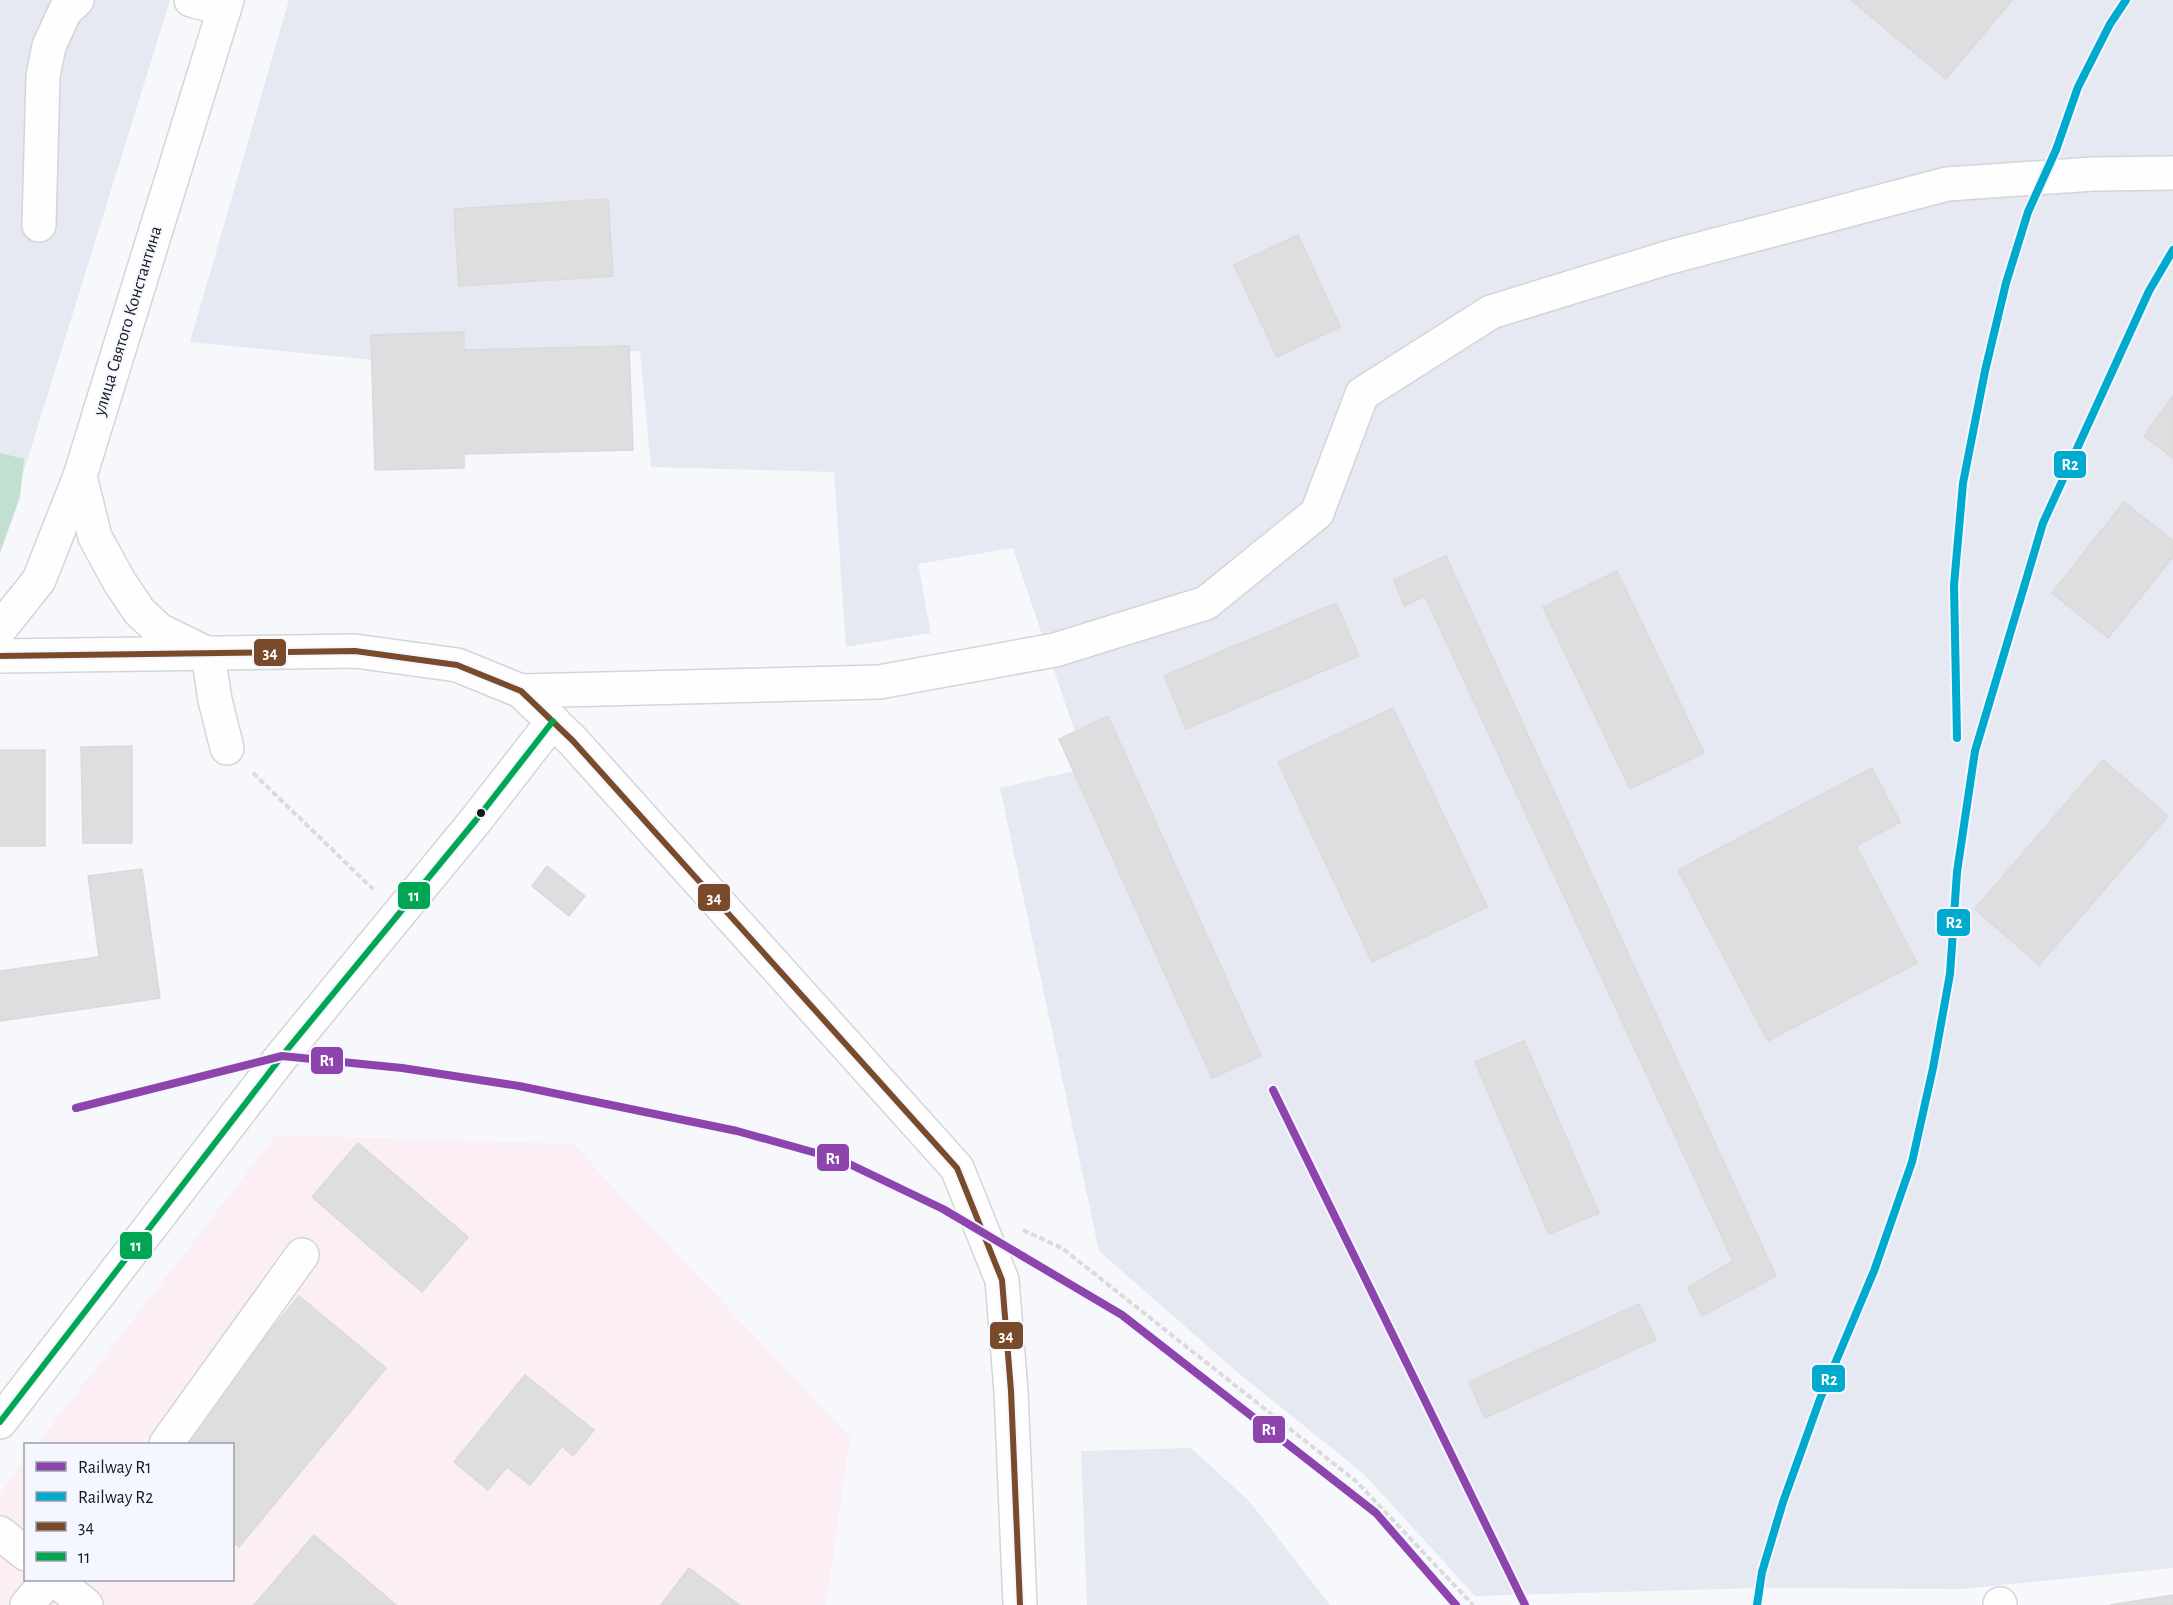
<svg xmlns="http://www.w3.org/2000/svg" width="2173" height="1605" viewBox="0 0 2173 1605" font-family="'Alegreya Sans',sans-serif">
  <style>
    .built { fill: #e6e8f2 }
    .medical { fill: #fbeef4 }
    .forest { fill: #c1e0d1 }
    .building { fill: #dedddf; stroke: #dadada; stroke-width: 1.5 }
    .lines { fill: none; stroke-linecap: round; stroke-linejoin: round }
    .minor-casing { stroke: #d4d5d9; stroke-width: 36 }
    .path { stroke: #dbdbdd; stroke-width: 4; stroke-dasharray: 6 3; stroke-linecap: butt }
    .minor { stroke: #fefeff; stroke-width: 33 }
    .bus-1-casing { stroke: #f4f7ff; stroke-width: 10 }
    .bus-2-casing { stroke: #f4f7ff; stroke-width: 10 }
    .bus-1 { stroke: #7a4b2a; stroke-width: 6 }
    .bus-2 { stroke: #00a651; stroke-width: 6 }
    .rail-1-casing { stroke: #f4f7ff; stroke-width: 12 }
    .rail-2-casing { stroke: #f4f7ff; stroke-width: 12 }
    .rail-1 { stroke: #8e44ad; stroke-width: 8 }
    .rail-2 { stroke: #00a9ce; stroke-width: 8 }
    .bus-dot { fill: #18191c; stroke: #f4f7ff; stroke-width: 2 }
    .labels { text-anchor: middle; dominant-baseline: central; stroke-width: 4.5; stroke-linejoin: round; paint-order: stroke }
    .street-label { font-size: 18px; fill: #18191c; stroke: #f4f7ff }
    .line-badge { stroke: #f4f7ff; stroke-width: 2 }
    .badge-label { font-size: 16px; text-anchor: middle; font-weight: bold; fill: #fff }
  </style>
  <rect width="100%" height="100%" fill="#f7f8fc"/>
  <!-- built -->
  <g class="built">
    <polygon points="0,0 170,0 0,548"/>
    <polygon points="289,0 2173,0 2173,1568 1961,1589 1760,1588 1475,1596 1364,1474 1237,1372 1099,1251 1000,788 1087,768 1013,548 918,564 931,633 846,647 834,472 651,467 640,351 384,361 190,342"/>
    <polygon points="1191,1448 1250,1502 1330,1605 1087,1605 1081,1451"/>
  </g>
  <!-- medical -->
  <polygon class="medical" points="276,1135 573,1144 850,1437 826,1605 0,1605 0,1493 25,1460 26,1580 232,1580 232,1444 37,1444"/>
  <!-- forest -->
  <polygon class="forest" points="0,453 24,459 20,497 0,553"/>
  <!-- building -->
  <g class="building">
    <polygon points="1851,0 2012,0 1946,79"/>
    <polygon points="608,199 613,276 459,286 454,209"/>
    <polygon points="1298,235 1340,327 1277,357 1234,265"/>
    <polygon points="464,332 464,350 629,346 633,450 464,454 464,468 375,470 371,335"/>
    <polygon points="2173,396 2173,458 2144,436"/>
    <polygon points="2124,502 2173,541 2173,557 2108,638 2052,593"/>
    <polygon points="1446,556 1776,1276 1702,1316 1688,1287 1733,1261 1425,596 1404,606 1394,580"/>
    <polygon points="1617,571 1704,753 1630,789 1543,607"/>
    <polygon points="1336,603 1359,656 1186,729 1164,676"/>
    <polygon points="1393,708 1487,907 1372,962 1278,762"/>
    <polygon points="1108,716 1261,1056 1212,1078 1059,739"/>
    <polygon points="132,746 132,843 83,843 81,747"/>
    <rect x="0" y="750" width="45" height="96"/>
    <polygon points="2103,760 2168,816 2039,965 1975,909"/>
    <polygon points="1872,768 1900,822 1856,846 1917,963 1768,1041 1678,870"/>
    <polygon points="547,866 585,896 569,916 532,886"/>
    <polygon points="142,869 160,998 0,1021 0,971 99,957 88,876"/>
    <polygon points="1524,1041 1599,1213 1549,1234 1475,1062"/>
    <polygon points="358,1143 468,1237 422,1292 312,1197"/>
    <polygon points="299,1296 386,1368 239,1547 232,1541 232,1444 178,1444"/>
    <polygon points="1639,1304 1656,1340 1485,1418 1469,1382"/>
    <polygon points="525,1375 594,1430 573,1456 562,1446 530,1485 507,1467 488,1490 454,1462"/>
    <polygon points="314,1535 396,1605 254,1605"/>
    <polygon points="689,1568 739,1605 661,1605"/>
    <polygon points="2173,1595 2173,1605 2110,1605"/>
  </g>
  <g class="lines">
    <defs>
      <g id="minor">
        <polyline points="191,0 224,9"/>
        <polyline points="39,225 43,76 49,46 65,11 77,0"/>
        <polyline points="80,476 95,537 119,581 139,611 159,630 208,654 215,700 227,748"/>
        <polyline points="0,629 39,580 80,476 227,0"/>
        <polyline points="0,656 355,651 457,665 521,691 573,741 957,1168 1002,1280 1011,1391 1020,1605"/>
        <polyline points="521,691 879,682 1055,650 1206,603 1317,513 1362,394 1491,312 1670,257 1947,184 2094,174 2173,173"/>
        <polyline points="0,1422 282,1056 476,820 553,721"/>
        <polyline points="166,1444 302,1255"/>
        <polyline points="0,1533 26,1554"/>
        <polyline points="55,1580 86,1605"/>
        <polyline points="2000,1604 2000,1605"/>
        <polyline points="27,1605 48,1580"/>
      </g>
    </defs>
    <!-- minor casing -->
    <use href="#minor" class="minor-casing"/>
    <!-- path -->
    <g class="path">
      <polyline points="253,773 373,889"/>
      <polyline points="1023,1230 1062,1248 1357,1482 1473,1605"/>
    </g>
    <!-- minor -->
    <use href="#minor" class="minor"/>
    <defs>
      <polyline id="bus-1" points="0,656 355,651 457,665 521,691 573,741 957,1168 1002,1280 1011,1391 1020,1605"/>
      <polyline id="bus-2" points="0,1422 282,1056 476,820 553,721"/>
    </defs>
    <!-- bus-1 casing -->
    <use href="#bus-1" class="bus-1-casing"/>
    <!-- bus-2 casing -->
    <use href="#bus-2" class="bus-2-casing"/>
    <!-- bus-1 -->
    <use href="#bus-1" class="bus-1"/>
    <!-- bus-2 -->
    <use href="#bus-2" class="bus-2"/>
    <defs>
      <g id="rail-1">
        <polyline points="1273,1090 1525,1605"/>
        <polyline points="76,1108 282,1056 402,1068 519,1086 737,1131 841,1160 943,1209 1122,1315 1376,1513 1456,1605"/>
      </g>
      <g id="rail-2">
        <polyline points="1957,738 1954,585 1963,483 1985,371 2006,283 2028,212 2056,150 2078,87 2110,24 2126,0"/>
        <polyline points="1757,1605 1762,1572 1783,1502 1820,1399 1874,1271 1912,1162 1933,1068 1950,974 1957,872 1975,751 2043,523 2149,291 2173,250"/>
      </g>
    </defs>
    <!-- rail-1 casing -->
    <use href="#rail-1" class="rail-1-casing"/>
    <!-- rail-2 casing -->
    <use href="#rail-2" class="rail-2-casing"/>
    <!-- rail-1 -->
    <use href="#rail-1" class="rail-1"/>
    <!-- rail-2 -->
    <use href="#rail-2" class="rail-2"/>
  </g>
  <!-- markers -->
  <circle class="bus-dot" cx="481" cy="813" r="5"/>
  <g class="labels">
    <!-- street labels -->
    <g class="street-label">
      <text transform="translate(128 321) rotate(-73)">улица Святого Константина</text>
    </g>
  </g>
  <g class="line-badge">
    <rect x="2053" y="450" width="34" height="29" rx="6" fill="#00a9ce"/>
    <rect x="253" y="638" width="34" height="29" rx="6" fill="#7a4b2a"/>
    <rect x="397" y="881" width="34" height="29" rx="6" fill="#00a651"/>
    <rect x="697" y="883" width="34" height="29" rx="6" fill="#7a4b2a"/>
    <rect x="1936" y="908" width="35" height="29" rx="6" fill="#00a9ce"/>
    <rect x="310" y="1046" width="34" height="29" rx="6" fill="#8e44ad"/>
    <rect x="816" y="1143" width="34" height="29" rx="6" fill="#8e44ad"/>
    <rect x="119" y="1231" width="34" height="29" rx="6" fill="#00a651"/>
    <rect x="989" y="1321" width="35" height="29" rx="6" fill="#7a4b2a"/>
    <rect x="1811" y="1364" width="35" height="29" rx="6" fill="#00a9ce"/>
    <rect x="1252" y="1415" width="34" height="29" rx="6" fill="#8e44ad"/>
  </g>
  <g class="badge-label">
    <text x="2070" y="470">R2</text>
    <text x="270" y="658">34</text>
    <text x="414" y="901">11</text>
    <text x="714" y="903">34</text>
    <text x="1954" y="928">R2</text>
    <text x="327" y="1066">R1</text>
    <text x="833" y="1164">R1</text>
    <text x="136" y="1251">11</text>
    <text x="1006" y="1341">34</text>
    <text x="1829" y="1385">R2</text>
    <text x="1269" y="1435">R1</text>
  </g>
  <!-- legend -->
  <rect x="24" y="1443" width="210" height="138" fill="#f4f7ff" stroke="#9c9ea4" stroke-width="1.5"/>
  <rect x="36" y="1462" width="30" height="9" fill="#8e44ad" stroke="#9c9ea4" stroke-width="1.5"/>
  <text x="78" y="1473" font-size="18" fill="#18191c">Railway R1</text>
  <rect x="36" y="1492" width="30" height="9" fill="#00a9ce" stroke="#9c9ea4" stroke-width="1.5"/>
  <text x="78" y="1503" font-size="18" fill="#18191c">Railway R2</text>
  <rect x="36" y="1522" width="30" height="9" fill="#7a4b2a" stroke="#9c9ea4" stroke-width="1.5"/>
  <text x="78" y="1533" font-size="18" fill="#18191c">34</text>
  <rect x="36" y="1552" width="30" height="9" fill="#00a651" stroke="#9c9ea4" stroke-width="1.5"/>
  <text x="78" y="1563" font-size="18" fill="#18191c">11</text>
</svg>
